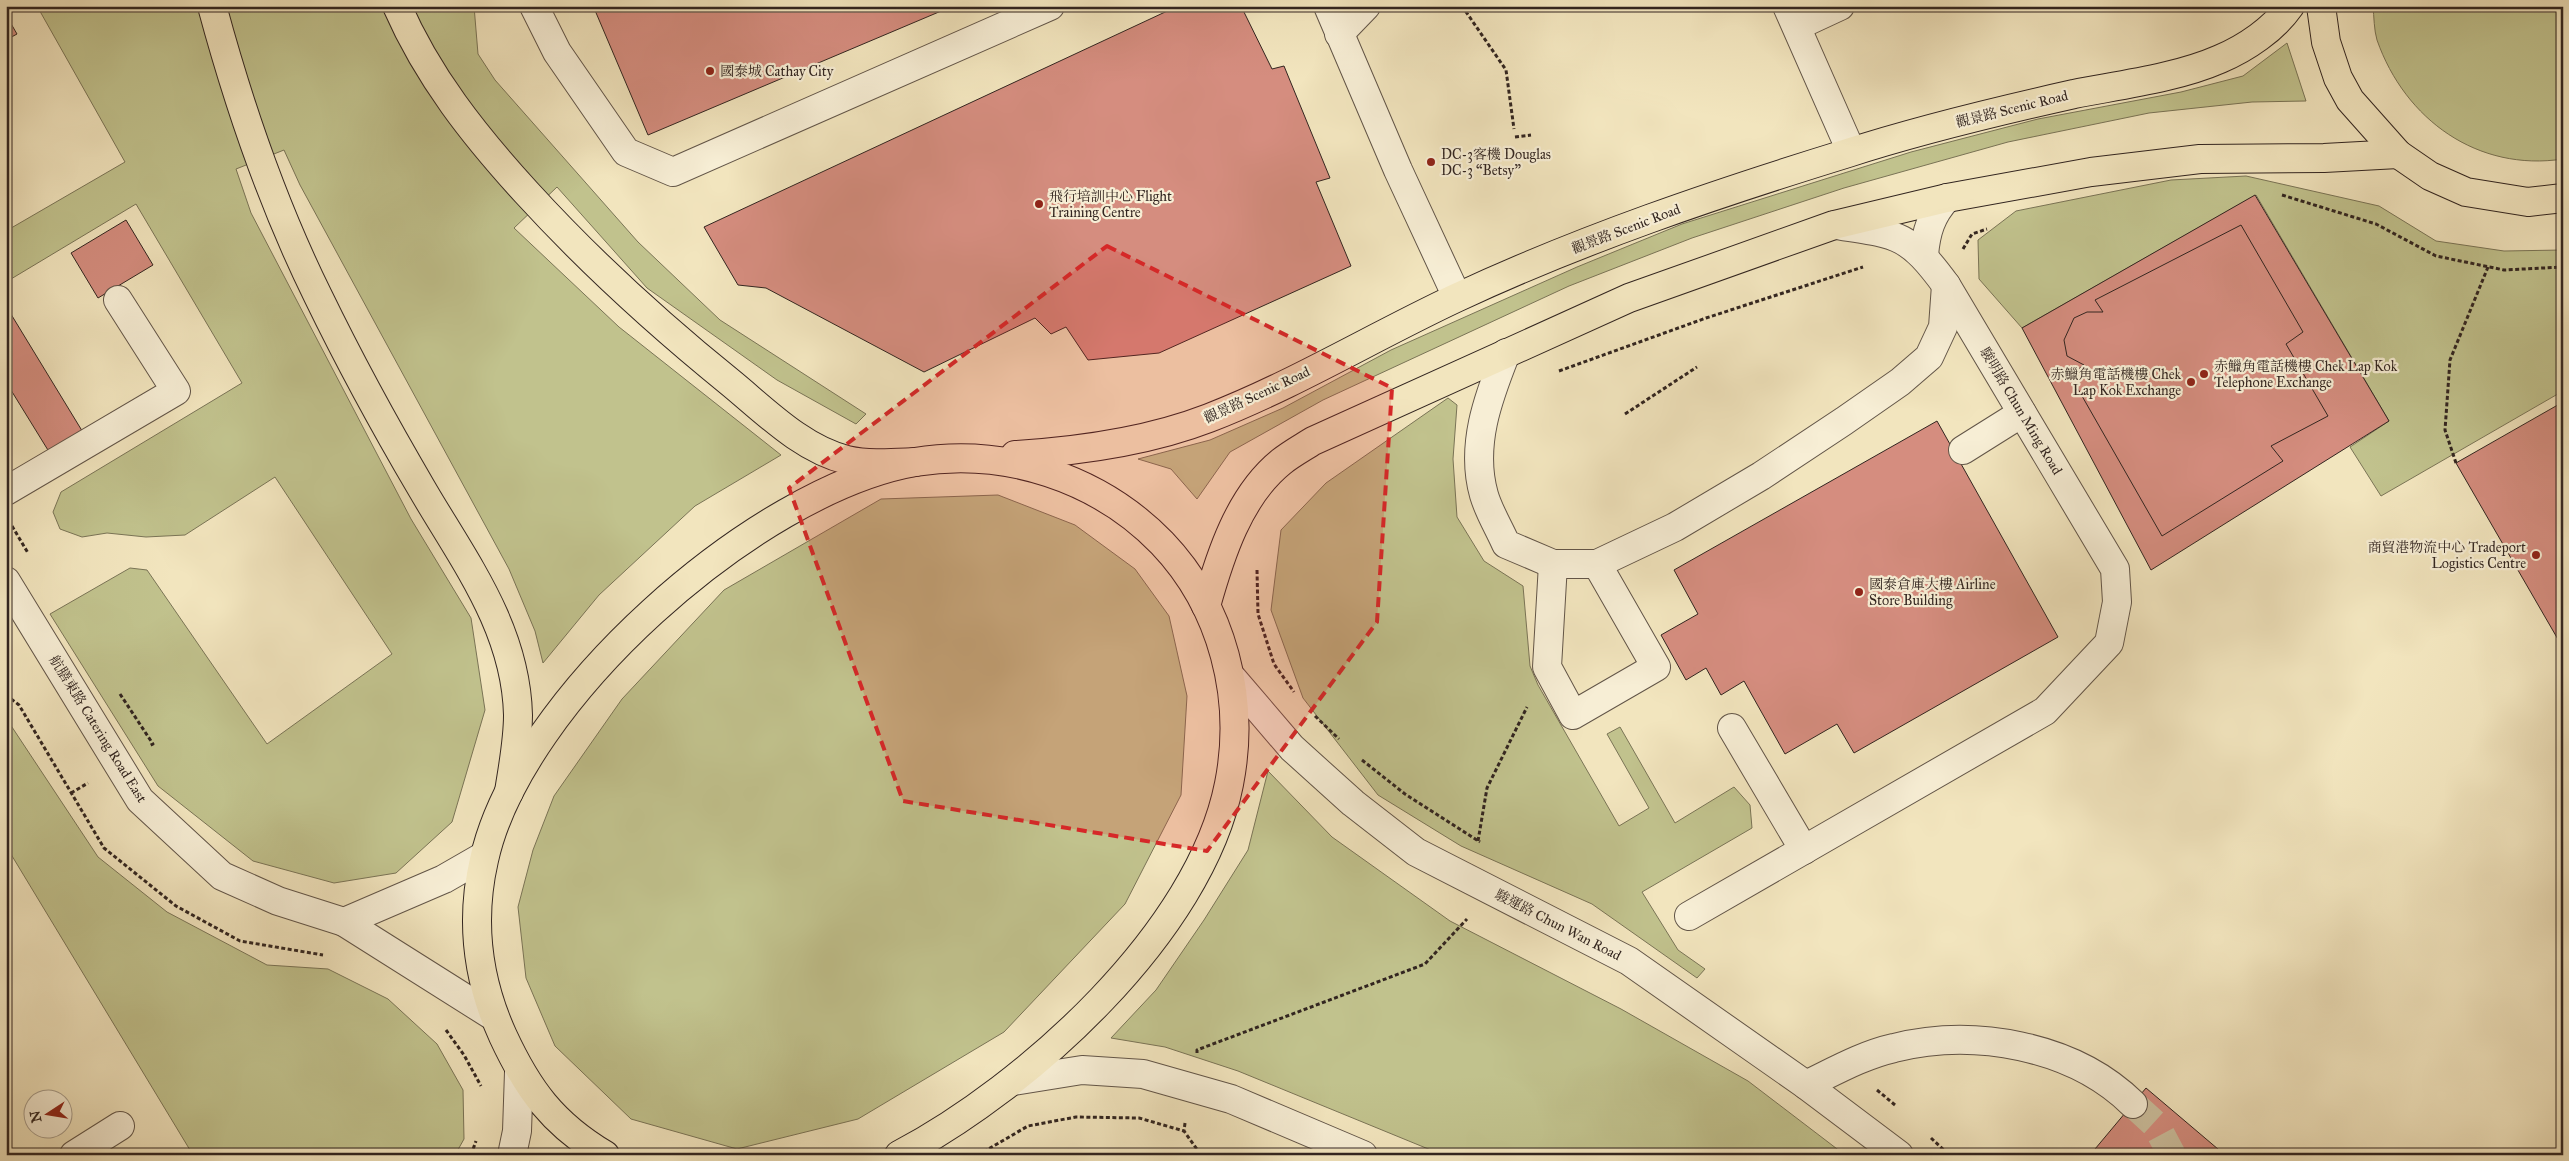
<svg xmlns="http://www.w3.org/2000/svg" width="2569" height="1161" viewBox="0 0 2569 1161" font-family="'IM FELL Great Primer','Noto Serif TC',serif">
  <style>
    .green { fill: #c1c28d; stroke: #7a7456 }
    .building { fill: #d58d7f; stroke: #322520 }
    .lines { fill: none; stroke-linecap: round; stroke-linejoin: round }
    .minor-tunnel { stroke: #ccbf9e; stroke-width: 28; stroke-dasharray: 28 14; stroke-linecap: butt }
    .minor-casing { stroke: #625548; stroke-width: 30 }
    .major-casing { stroke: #322520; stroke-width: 30 }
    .highway-casing { stroke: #322520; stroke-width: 30 }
    .path { stroke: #322520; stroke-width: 3; stroke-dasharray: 4 2.5; stroke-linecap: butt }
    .minor { stroke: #f7eed5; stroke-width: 28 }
    .major { stroke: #f2e5be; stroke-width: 28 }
    .highway { stroke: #f2e5be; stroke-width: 28 }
    .marked { fill: #d62828; fill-opacity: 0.2; stroke: #d62828; stroke-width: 4; stroke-dasharray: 10 6; stroke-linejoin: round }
    .poi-dot { fill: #8f2418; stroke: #f7eed5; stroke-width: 2 }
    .labels { text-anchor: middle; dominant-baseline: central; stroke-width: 4.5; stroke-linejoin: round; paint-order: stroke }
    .poi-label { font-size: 14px; fill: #322520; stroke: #f7eed5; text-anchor: start }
    .street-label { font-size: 14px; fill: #322520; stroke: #f7eed5 }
  </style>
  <rect width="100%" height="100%" fill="#f2e5be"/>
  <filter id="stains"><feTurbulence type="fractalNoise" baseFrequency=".004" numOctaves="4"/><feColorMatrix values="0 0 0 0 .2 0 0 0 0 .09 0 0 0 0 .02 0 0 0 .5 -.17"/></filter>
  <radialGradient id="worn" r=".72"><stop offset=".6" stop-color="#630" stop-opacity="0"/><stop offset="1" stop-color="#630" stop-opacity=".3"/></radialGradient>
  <!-- green -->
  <g class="green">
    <polygon points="37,6 474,6 478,54 495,80 638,242 720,320 866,414 856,424 777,380 647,288 557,187 514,228 619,327 781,455 695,506 599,595 543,663 535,631 509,569 300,185 284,150 236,169 251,213 411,519 471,618 485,710 452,822 396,873 334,883 253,861 158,786 50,614 130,568 147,570 267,744 392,654 275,477 185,535 146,537 107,533 82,537 60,529 53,512 61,492 242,383 136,204 6,282 6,231 125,162"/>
    <path d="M 2373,6 L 2563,6 L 2563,159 C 2478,172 2405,120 2377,40 C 2374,30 2374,17 2373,6 Z"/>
    <polygon points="2287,43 2306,101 2252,102 2149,113 2008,142 1844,188 1692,238 1569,286 1323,400 1230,452 1197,499 1171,469 1138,459 1210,440 1283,408 1391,350 1577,267 1682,224 1911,152 2038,119 2181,92 2243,76"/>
    <polygon points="2246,176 2379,206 2436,241 2504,251 2563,250 2563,391 2381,496 2350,447 2389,421 2256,195 2022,328 1979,279 1978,240 2016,211 2171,180"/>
    <polygon points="1448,398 1457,405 1453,459 1457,517 1484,561 1523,586 1530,666 1538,685 1619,826 1649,808 1607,734 1620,727 1675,823 1734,787 1750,805 1752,828 1642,892 1678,950 1705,969 1697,978 1592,904 1461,846 1378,795 1303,698 1271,610 1281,530 1326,483"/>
    <polygon points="998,495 1075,525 1135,569 1169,616 1187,696 1181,795 1125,904 1004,1032 858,1119 737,1149 631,1119 555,1046 526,978 518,907 533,850 554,796 622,699 724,590 881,499"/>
    <polygon points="6,718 98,857 167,912 267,965 328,969 388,999 437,1044 463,1090 464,1139 455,1155 193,1155 6,846"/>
    <polygon points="1268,771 1332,837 1450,921 1621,1009 1748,1081 1845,1155 1443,1155 1238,1071 1165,1047 1111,1038 1156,990 1204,920 1248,850"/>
  </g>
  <!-- building -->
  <g class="building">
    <polygon points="598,6 953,6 648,135 594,8"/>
    <polygon points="1178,6 1241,6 1272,69 1284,66 1330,178 1316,182 1351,266 1159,353 1088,360 1066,327 1051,334 1035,318 924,372 766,288 738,285 704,227"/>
    <polygon points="6,15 17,34 6,40"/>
    <polygon points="2255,195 2389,421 2151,570 2022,328"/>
    <polygon points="126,220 153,265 98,298 71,253"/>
    <polygon points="2241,225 2303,332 2286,344 2328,416 2271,446 2283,461 2162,536 2078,389 2071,374 2084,365 2067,356 2064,340 2074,318 2087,312 2103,312 2095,300"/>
    <polygon points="6,306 84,434 51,455 6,382"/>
    <polygon points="2563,402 2563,648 2456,463"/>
    <polygon points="1937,421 2058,637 1854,753 1837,724 1785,754 1744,681 1721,695 1706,668 1686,680 1661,635 1698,614 1674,570"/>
    <polygon points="2146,1088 2225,1155 2090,1155"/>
  </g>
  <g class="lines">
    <!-- minor-tunnel -->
    <polyline class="minor-tunnel" points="2133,1104 2156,1125 2172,1155"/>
    <defs>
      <g id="minor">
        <polyline points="534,6 557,52 626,152 673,172 1050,6"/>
        <polyline points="1328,6 1398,170 1457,297"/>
        <polyline points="1787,6 1851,151"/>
        <polyline points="1797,26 1840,6"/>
        <polyline points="1339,34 1366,6"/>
        <path d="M 1924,255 C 1926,232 1931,215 1947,198"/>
        <path d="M 1506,353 C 1488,398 1470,446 1484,495 C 1489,512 1499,528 1506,544 L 1553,564 L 1597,564 L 1675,527 L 1761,476 L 1844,421 L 1900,382 L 1929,357 L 1943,327 L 1946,285"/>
        <polyline points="1963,450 2022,413"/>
        <polyline points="6,491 176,391 118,300"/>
        <polyline points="1553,564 1547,667 1573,715 1656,667 1597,564"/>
        <polyline points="6,581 140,800 222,876 278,901 344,922 493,1016"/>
        <polyline points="1233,679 1292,748 1353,803 1416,852 1629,961 1806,1085 1899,1155"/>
        <polyline points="1732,728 1804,850"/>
        <path d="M 1689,916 L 2045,711 L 2109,643 L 2117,602 L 2115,569 L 1946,285 C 1908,233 1897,234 1835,225"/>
        <polyline points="344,922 444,879 484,856"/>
        <polyline points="1013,1081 1082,1070 1143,1074 1231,1099 1363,1155"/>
        <path d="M 1806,1085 C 1835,1071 1863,1055 1894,1048 C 1973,1028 2073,1045 2133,1104"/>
        <polyline points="74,1155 120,1126"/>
        <polyline points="512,1155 517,1131 519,1072"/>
      </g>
      <g id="major">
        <polyline points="2321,6 2326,42 2338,78 2350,100 2398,154 2430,176 2466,192 2528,202 2563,198"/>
        <path d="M 1015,455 C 1080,451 1147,442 1209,418 C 1294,385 1373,337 1456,298 C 1582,239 1715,194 1848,153 C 1922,129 1998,111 2074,94 C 2120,85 2177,78 2220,59 C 2246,48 2274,29 2290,6"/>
        <path d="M 1206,606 C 1220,556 1239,496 1281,462 C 1291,454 1302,448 1313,441 L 1629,298 L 1834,225 L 1947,198 L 2091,172 L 2200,159 L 2324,158 L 2398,154"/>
        <path d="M 605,1155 C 553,1124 528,1090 503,1036 C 477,979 470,921 484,860 C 519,700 755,490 915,462 C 1005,447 1099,478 1162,543 C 1223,607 1246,698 1229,784 C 1200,932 1028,1087 899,1155"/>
      </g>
      <g id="highway">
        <path d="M 212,6 C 239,106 272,203 318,296 C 350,362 385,426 422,489 C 464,561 516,628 518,715 C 518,741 513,766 509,792"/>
        <path d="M 397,6 C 428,77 474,135 526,192 C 589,261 658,324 731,383 C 765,411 802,449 847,460 C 869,465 892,463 915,462"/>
      </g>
    </defs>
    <!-- minor casing -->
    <use href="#minor" class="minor-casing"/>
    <!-- major casing -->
    <use href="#major" class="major-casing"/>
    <!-- highway casing -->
    <use href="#highway" class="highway-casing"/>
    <!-- path -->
    <g class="path">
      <polyline points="1462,6 1506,70 1514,129"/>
      <polyline points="1515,137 1531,135"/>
      <polyline points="2282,195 2376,224 2436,256 2504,270 2563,267"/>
      <polyline points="1963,249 1972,234 1987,229"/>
      <polyline points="1559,371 1706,318 1863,267"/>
      <polyline points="1625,414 1697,367"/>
      <polyline points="2456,463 2445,430 2450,360 2488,267"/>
      <polyline points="12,526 28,553"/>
      <polyline points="1257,570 1258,614 1274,664 1294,692"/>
      <polyline points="120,694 153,744 149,746"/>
      <polyline points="6,695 19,705 104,848 176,906 240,941 323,955"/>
      <polyline points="1315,716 1339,739"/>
      <polyline points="1362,760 1405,794 1480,842"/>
      <polyline points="71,793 88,783"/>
      <polyline points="1478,841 1487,788 1527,707"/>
      <polyline points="446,1030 464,1055 481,1086"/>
      <polyline points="1197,1053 1197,1050 1425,964 1467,919"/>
      <polyline points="1877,1090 1895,1105"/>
      <polyline points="1185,1123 1184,1131 1201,1155"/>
      <polyline points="1931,1138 1949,1155"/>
      <polyline points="471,1155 476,1141"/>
      <polyline points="978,1155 1028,1126 1076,1117 1139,1118 1184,1131"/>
    </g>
    <!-- minor -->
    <use href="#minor" class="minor"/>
    <!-- major -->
    <use href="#major" class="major"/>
    <!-- highway -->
    <use href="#highway" class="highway"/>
  </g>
  <!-- marked area -->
  <path class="marked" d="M 1107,246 L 1392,388 L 1377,622 L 1207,851 L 903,801 L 789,488 Z"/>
  <!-- markers -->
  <g class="poi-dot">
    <circle cx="710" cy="71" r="5"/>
    <circle cx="1431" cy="162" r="5"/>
    <circle cx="1039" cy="204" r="5"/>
    <circle cx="2204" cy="374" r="5"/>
    <circle cx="2191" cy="382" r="5"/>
    <circle cx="2536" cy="555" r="5"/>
    <circle cx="1859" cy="592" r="5"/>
  </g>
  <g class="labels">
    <!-- poi labels -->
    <g class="poi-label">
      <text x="720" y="71">國泰城 Cathay City</text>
      <text x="1441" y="154">DC-3客機 Douglas<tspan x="1441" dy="16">DC-3 “Betsy”</tspan></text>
      <text x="1049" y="196">飛行培訓中心 Flight<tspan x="1049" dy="16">Training Centre</tspan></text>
      <text x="2214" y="366">赤鱲角電話機樓 Chek Lap Kok<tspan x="2214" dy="16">Telephone Exchange</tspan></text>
      <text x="2181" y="374" text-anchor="end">赤鱲角電話機樓 Chek<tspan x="2181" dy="16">Lap Kok Exchange</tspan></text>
      <text x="2526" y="547" text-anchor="end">商貿港物流中心 Tradeport<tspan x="2526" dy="16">Logistics Centre</tspan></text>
      <text x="1869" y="584">國泰倉庫大樓 Airline<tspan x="1869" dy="16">Store Building</tspan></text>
    </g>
    <!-- street labels -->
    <g class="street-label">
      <text transform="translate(2012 109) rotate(-14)">觀景路 Scenic Road</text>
      <text transform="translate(1626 229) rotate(-21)">觀景路 Scenic Road</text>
      <text transform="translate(1257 395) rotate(-25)">觀景路 Scenic Road</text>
      <text transform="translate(2021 411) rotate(59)">駿明路 Chun Ming Road</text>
      <text transform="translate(98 729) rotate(58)">航膳東路 Catering Road East</text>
      <text transform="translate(1558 925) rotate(27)">駿運路 Chun Wan Road</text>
    </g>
  </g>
  <!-- margin -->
  <rect width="2569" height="1161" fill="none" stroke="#f2e5be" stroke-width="25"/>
  <rect x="8" y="8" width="2554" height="1146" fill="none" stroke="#322520" stroke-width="2.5"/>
  <rect x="12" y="12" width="2544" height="1136" fill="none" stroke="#322520"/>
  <!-- north arrow -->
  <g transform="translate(48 1114) rotate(258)"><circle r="24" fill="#f7eed5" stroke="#a89e8d"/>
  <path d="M0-4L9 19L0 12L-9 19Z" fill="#8f2418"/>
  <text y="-8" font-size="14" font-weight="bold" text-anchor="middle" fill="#322520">N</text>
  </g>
  <rect width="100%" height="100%" filter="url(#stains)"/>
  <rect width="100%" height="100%" fill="url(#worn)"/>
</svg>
